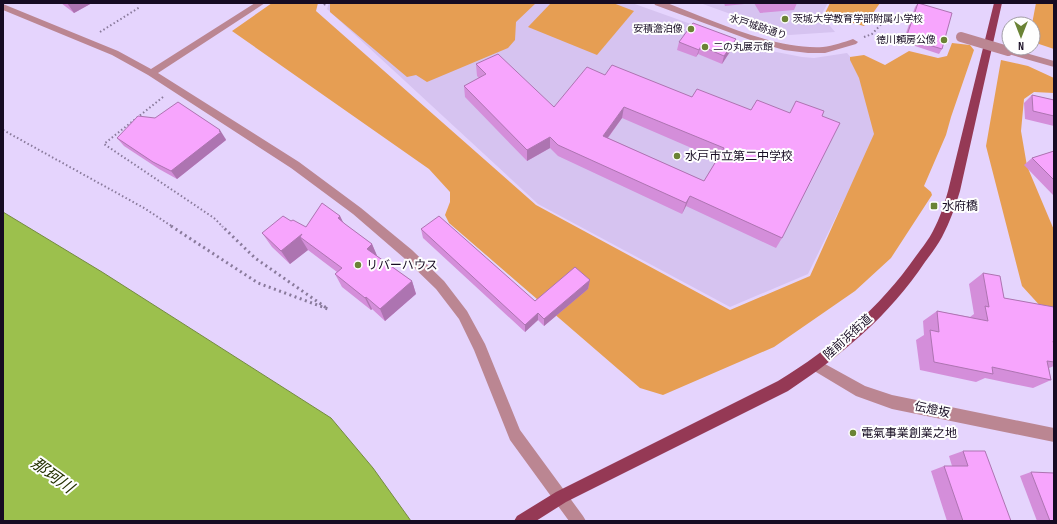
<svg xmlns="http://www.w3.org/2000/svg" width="1057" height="524" viewBox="0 0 1057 524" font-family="'Sofia Sans Condensed','Noto Sans JP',sans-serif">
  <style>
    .built { fill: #d6c3f0 }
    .green { fill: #e69e53 }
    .water { fill: #9cc04d; stroke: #748a40 }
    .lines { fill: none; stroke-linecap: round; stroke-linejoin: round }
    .path-far1 { stroke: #897a9b; stroke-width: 2; stroke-dasharray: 1.5 2.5; stroke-linecap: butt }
    .path { stroke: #897a9b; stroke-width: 3; stroke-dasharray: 2 3.5; stroke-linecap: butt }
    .minor { fill: #bb8692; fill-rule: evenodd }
    .major { fill: #953955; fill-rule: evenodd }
    .minor-bridge { stroke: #bb8692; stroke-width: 10 }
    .wall { fill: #d48eda; fill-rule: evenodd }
    .shaded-wall { fill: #ad74b1 }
    .building { fill: #f7a5fd; stroke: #ad74b1; fill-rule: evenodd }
    .poi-dot { fill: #6a8335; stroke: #fefefe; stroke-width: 1.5 }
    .labels { text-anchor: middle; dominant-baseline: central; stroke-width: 4; stroke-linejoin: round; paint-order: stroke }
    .far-poi-label { font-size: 10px; fill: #160b22; stroke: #fefefe; text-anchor: start }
    .far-street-label { font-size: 10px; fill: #160b22; stroke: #fefefe }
    .poi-label { font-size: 12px; fill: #160b22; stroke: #fefefe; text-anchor: start }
    .street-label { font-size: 12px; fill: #160b22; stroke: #fefefe }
    .near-water-label { font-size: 16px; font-style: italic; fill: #233001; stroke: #fefefe }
  </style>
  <rect width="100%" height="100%" fill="#e5d4fd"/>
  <!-- built -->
  <g class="built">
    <polygon points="329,3 632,3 761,49 802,57 814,58 847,53 872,82 884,128 852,184 808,274 730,307 538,204 327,9"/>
    <polygon points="700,3 828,3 821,15 835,32 789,35"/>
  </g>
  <!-- green -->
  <g class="green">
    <polygon points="272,3 318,3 316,11 536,205 730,310 810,276 874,134 859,78 850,60 850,57 864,55 885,65 909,51 938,58 947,56 952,43 970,45 974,50 951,117 946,135 924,186 931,192 932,195 891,258 855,291 774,347 663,395 640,388 449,223 445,215 450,202 450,192 429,169 232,31"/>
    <polygon points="330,3 536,3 516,22 515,40 508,48 427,82 416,75 407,77 330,12"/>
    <polygon points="551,3 613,3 634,11 597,55 528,27"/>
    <polygon points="830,3 880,3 864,26 827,16 825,13"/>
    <polygon points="1036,3 1054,3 1054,49 1039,44 1033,45 1032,24"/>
    <polygon points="1001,60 1028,66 1054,78 1054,93 1034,92 1024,99 1021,131 1027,166 1054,230 1054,314 1043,309 1022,286 986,146"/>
  </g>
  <!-- water -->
  <polygon class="water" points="3,212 102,272 331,418 373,468 411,521 3,521"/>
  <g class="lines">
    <!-- path-far1 -->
    <g class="path-far1">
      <polyline points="324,5 326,3"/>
      <polyline points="100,32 140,7"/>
      <polyline points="864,37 872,34 887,18 912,24"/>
      <polyline points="163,97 104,144 214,218 223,227"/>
      <polyline points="3,130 144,208 173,227"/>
    </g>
    <!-- path -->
    <polyline class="path" points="171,226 258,283 328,309 255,258 222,226"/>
    <!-- minor -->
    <g class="minor">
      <polygon points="255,3 265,3 158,73 299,162 361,208 412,250 444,281 467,311 485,344 520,430 583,516 586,521 569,521 510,440 474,350 459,319 436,289 404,258 353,214 291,168 148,75 112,55 3,10 3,4 118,51 151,69"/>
      <path d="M 654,3 L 667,3 C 712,20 775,50 823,47 C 833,46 844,42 853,39 L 858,42 L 856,44 L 825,53 L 808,53 L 784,50 L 753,41 L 655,5 Z"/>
      <polygon points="1008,48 1054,61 1054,67 1005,53 1003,51 1005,49"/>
      <polygon points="816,359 865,386 892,395 1054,428 1054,442 892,409 856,396 811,369 809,365 811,361"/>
    </g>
    <!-- major -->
    <path class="major" d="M 994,3 L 1002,3 L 960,191 C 955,207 950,222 942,237 C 937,246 931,254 925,262 C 890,315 841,356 788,391 L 566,502 L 536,521 L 514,521 L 517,516 L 556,492 L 778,381 C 832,348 880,308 916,256 C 922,248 929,239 933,231 C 940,218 944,205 948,191 Z"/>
    <!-- minor-bridge -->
    <polyline class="minor-bridge" points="961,37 1008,51"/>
  </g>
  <!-- wall -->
  <g class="wall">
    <polygon points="61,3 92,3 74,13"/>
    <polygon points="724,3 797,3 794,10 760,13 754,3 725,6"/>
    <polygon points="918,3 942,49 939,54 903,42 915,7"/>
    <polygon points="679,42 733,47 722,64 698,54 696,57 677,50"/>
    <path d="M 476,64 L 554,107 L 605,75 L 692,97 L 751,110 L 822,116 L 782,238 L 776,248 L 686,206 L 682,214 L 558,156 L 550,148 L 527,161 L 465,97 L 464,86 L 479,78 L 477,76 ZM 622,118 L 717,159 L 704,181 L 608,138 Z"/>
    <polygon points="1032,95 1054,100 1054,126 1025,119 1024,103"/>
    <polygon points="117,138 225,138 226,140 177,179 159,169 124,146"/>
    <polygon points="1054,151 1054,196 1024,165 1032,158"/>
    <polygon points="340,216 343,223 372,244 377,256 412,281 416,294 385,321 372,309 371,310 342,287 335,274 337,272 308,250 290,264 272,247 262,233 306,227"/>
    <polygon points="421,229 535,301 590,280 588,289 544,326 538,320 525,332 423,238"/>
    <polygon points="983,273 1004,298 1054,307 1054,366 1049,368 1051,380 1033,388 985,378 976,382 920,370 916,340 924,335 923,321 937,311 970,317 974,314 969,284"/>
    <polygon points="963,451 1011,521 947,521 931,471 944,466 952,466 949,456"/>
    <polygon points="1031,472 1054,521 1037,521 1020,476"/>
  </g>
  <!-- shaded-wall -->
  <g class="shaded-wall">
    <polygon points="67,3 92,3 74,13"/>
    <polygon points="736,39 733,47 722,64 724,56"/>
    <polygon points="701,46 698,54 696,57 699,50"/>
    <polygon points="624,107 622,118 601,147 603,136"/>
    <polygon points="220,130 225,138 226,140 177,179 171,171"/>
    <polygon points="550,137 550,148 527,161 527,150"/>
    <polygon points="690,196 686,206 682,214 686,203"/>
    <polygon points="340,216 347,230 338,218"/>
    <polygon points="302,234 300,237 308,250 290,264 281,251"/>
    <polygon points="372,244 378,258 367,249"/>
    <polygon points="590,280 588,289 544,326 544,319"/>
    <polygon points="412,281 416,294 385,321 380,309"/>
    <polygon points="366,297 372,309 371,310 365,298"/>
    <polygon points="538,313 538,320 525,332 525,325"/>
  </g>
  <!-- building -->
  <g class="building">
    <polygon points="918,3 952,13 942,49 906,38"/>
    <polygon points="693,23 736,39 724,56 701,46 699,50 679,42"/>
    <path d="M 498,54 L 554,107 L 587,67 L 605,75 L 612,65 L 692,97 L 697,89 L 751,110 L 757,100 L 790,113 L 796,101 L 824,111 L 822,116 L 840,123 L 782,238 L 690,196 L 686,203 L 558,145 L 550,137 L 527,150 L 464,86 L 486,74 L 476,64 ZM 624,107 L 724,148 L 704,181 L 603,136 Z"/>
    <polygon points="1032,95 1054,100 1054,116 1033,111"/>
    <polygon points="178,102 220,130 219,131 221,132 171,171 153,162 117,138 138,116 155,118"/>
    <polygon points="1054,151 1054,180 1032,158"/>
    <polygon points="322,203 340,216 338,218 345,224 372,244 367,249 412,281 380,309 366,297 365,298 335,274 342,268 300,237 302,234 281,251 262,233 283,216 291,221 293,220 306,227"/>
    <polygon points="439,216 535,301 575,267 590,280 544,319 538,313 525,325 421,229"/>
    <polygon points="983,273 1000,276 1004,298 1054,307 1054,341 1053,341 1054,345 1054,362 1047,361 1051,380 992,367 993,374 934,362 930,330 939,332 937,311 988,321 985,306 989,307"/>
    <polygon points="963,451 985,451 1011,521 963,521 944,466 968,466"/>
    <polygon points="1031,472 1054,473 1054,521 1050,521"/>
  </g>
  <!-- markers -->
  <g class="poi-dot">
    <circle cx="785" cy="19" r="4"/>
    <circle cx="691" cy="29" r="4"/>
    <circle cx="944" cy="40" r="4"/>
    <circle cx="705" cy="47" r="4"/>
    <circle cx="677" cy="156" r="4"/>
    <rect x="930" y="202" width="8" height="8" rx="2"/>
    <circle cx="358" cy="265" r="4"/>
    <circle cx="853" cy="433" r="4"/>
  </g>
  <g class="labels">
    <!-- far-poi labels -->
    <g class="far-poi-label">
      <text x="793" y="19">茨城大学教育学部附属小学校</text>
      <text x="683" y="29" text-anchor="end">安積澹泊像</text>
      <text x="936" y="40" text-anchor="end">徳川頼房公像</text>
      <text x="713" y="47">二の丸展示館</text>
    </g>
    <!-- far-street labels -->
    <g class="far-street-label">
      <text transform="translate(758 27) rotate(18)">水戸城跡通り</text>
    </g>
    <!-- poi labels -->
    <g class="poi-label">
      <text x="685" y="156">水戸市立第二中学校</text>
      <text x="942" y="206">水府橋</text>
      <text x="366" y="265">リバーハウス</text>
      <text x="861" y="433">電氣事業創業之地</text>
    </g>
    <!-- street labels -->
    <g class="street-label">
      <text transform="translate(848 337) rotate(-42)">陸前浜街道</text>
      <text transform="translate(932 410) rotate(12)">伝燈坂</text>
    </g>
    <!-- near-water labels -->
    <g class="near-water-label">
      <text transform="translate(52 476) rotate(36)">那珂川</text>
    </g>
  </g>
  <!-- border -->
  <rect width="1057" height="524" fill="none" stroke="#160b22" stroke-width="8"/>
  <!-- north arrow -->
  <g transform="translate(1021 36) rotate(180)"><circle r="19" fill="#fefefe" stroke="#a19da6"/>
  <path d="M0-3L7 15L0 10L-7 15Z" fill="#6a8335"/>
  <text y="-6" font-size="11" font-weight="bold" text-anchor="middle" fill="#160b22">N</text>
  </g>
</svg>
